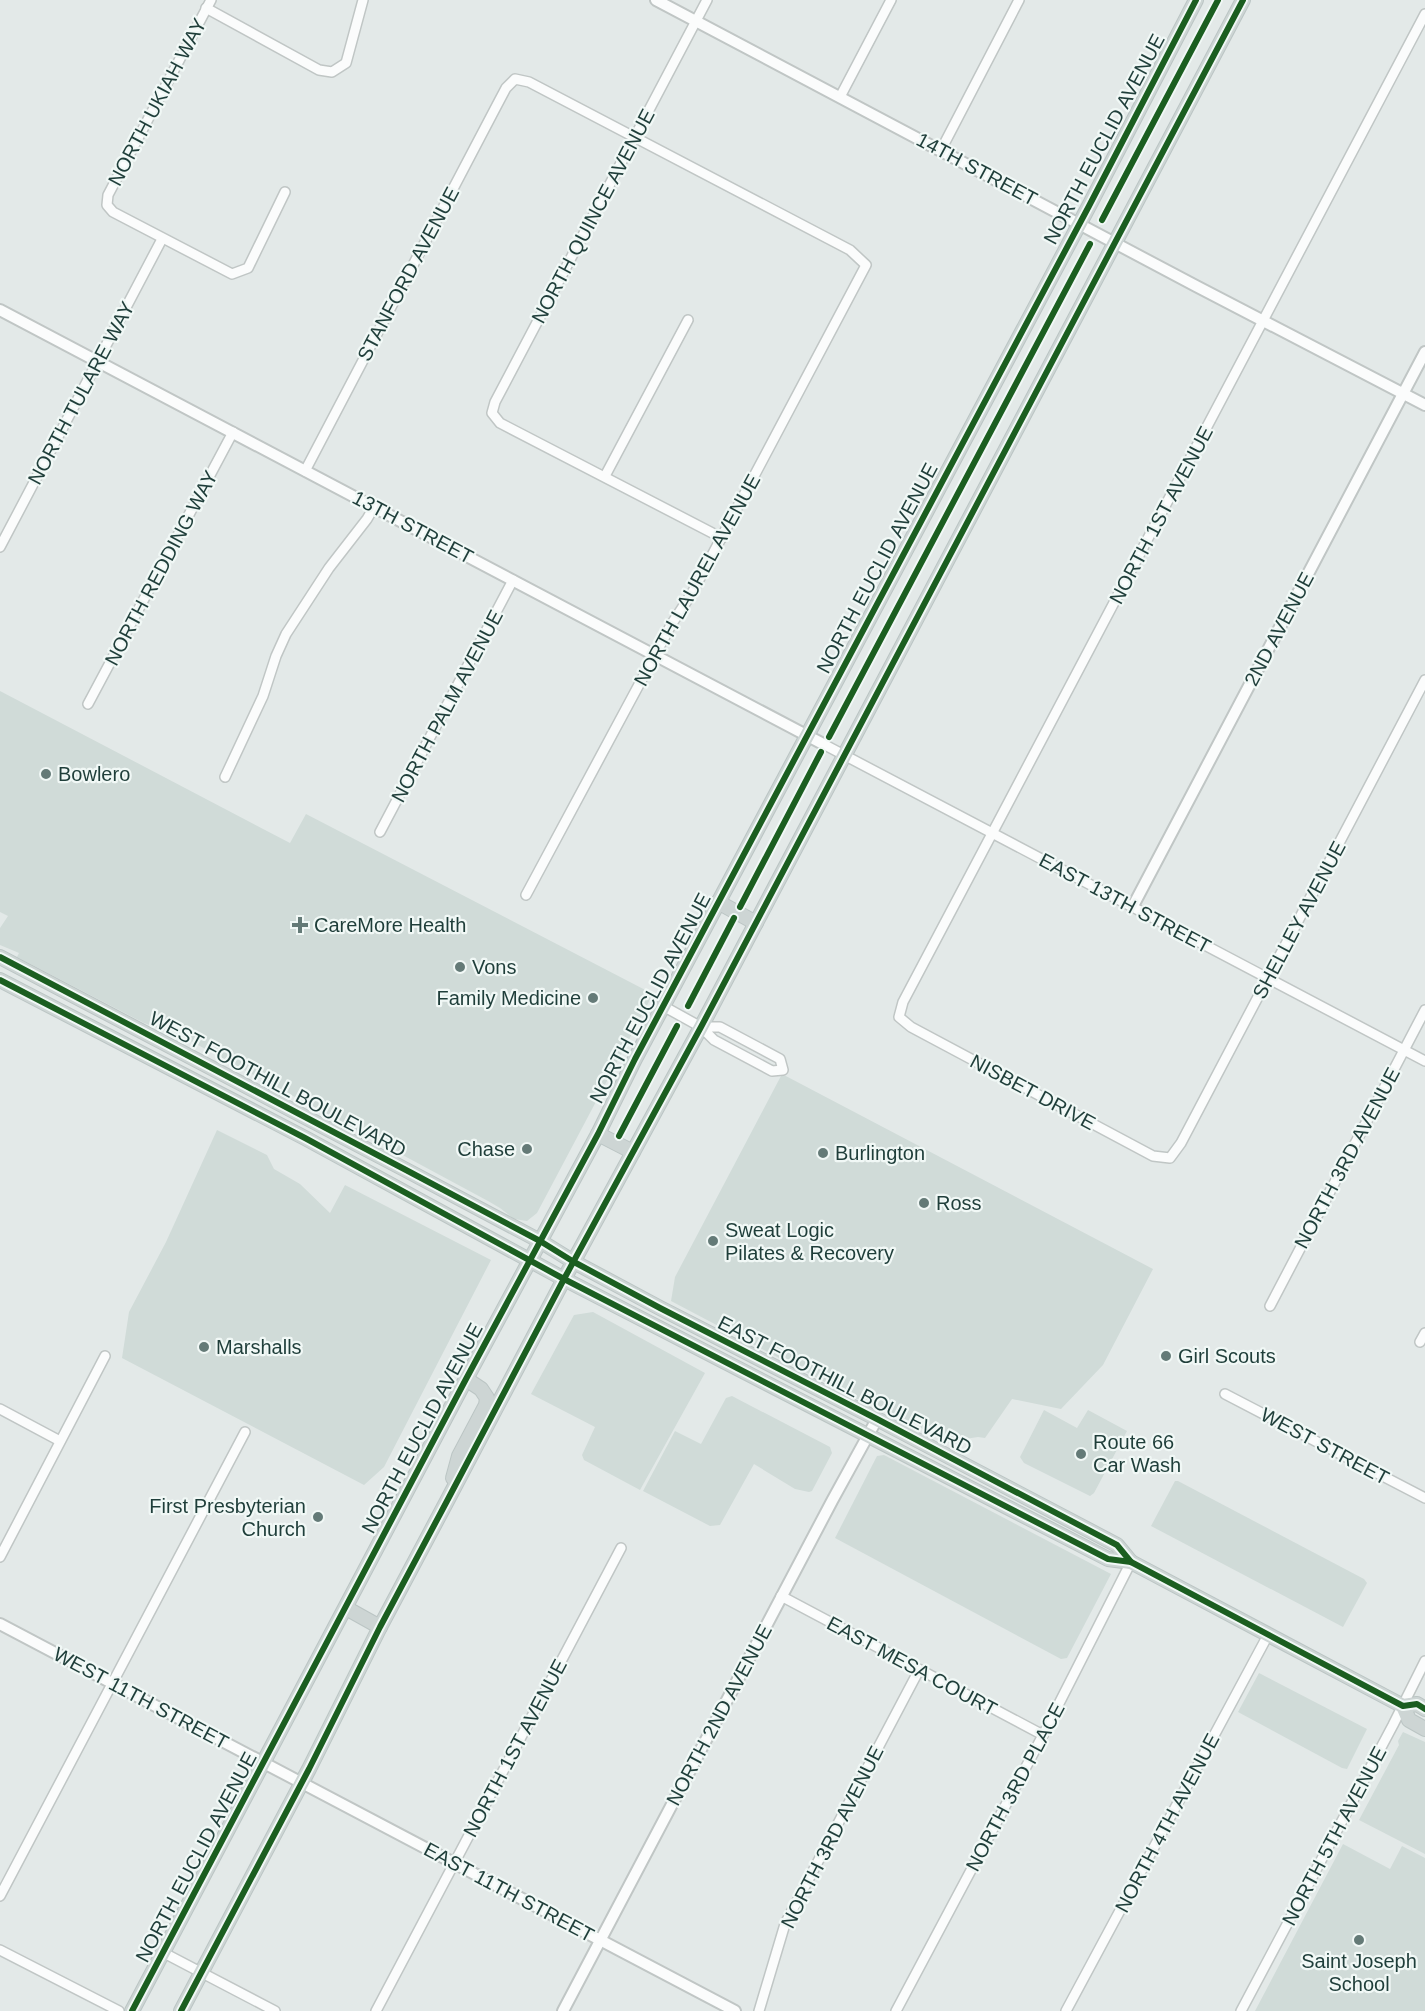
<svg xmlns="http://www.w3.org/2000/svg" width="1425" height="2011" viewBox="0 0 1425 2011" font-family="Arial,sans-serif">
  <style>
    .built { fill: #d0dbd8 }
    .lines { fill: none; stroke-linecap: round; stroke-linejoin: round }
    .minor-casing { stroke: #c0c6c5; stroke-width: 12 }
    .tertiary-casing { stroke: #c0c6c5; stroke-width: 14 }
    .primary-casing { stroke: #bbc5c4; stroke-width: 16 }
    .minor { stroke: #fbfcfc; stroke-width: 9 }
    .tertiary { stroke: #fbfcfc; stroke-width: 10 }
    .primary { stroke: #cdd5d4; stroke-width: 14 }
    .cycleway-casing { stroke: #f1f8f6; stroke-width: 10 }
    .cycleway { stroke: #1b5e20; stroke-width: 6 }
    .poi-dot { fill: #647a77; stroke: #f1f8f6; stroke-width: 2 }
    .labels { text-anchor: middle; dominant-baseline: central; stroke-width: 4.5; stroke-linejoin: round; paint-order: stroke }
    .street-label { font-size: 20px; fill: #1f3e3a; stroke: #f1f8f6 }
    .poi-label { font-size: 20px; fill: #1f3e3a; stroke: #f1f8f6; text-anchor: start }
  </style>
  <rect width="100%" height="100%" fill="#e3e9e8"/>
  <!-- built -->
  <g class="built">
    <polygon points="0,691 290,843 306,814 653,994 537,1213 527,1221 514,1219 500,1208 488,1201 185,1038 144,1023 17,957 19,953 0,945 0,928 8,916 0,912"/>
    <polygon points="782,1074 1153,1269 1103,1365 1061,1409 1012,1399 985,1438 978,1437 965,1439 954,1445 869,1401 861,1401 671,1301 675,1277"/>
    <polygon points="217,1130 267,1155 274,1169 300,1184 330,1213 345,1185 491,1260 384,1467 364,1485 122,1358 129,1312 166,1242"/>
    <polygon points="593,1312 705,1373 640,1490 584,1460 582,1455 595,1427 531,1394 574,1315"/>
    <polygon points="732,1396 830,1447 832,1453 812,1491 809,1492 795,1489 754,1464 720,1525 710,1526 643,1491 675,1431 701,1444 726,1398"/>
    <polygon points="1044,1410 1077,1428 1088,1410 1127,1431 1094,1493 1090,1496 1024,1463 1020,1457"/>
    <polygon points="884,1455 1111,1574 1067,1658 1061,1659 835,1538 877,1456"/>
    <polygon points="1175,1481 1178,1481 1364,1579 1367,1583 1343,1627 1151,1526"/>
    <polygon points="1259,1673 1367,1729 1347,1769 1342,1768 1238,1712"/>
    <polygon points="1403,1732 1425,1742 1425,1854 1359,1820 1399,1745 1398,1741"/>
    <polygon points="1343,1844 1390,1869 1402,1846 1425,1858 1425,2011 1255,2011"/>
  </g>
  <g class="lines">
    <defs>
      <g id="minor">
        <polyline points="211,0 108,195 107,205 113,212 232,274 248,268 285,192"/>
        <polyline points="707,0 495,402 492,413 500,423 722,538"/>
        <polyline points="206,8 319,70 332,72 346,63 363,0"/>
        <polyline points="1425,14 903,1002 899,1017 911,1027 1153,1156 1170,1158 1181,1143 1425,680"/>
        <polyline points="840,97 891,0"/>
        <polyline points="941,150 1019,0"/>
        <polyline points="305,471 497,105 506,88 515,79 529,82 850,250 866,265 692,593 671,625 526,895"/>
        <polyline points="605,476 688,320"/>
        <polyline points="0,547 162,239"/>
        <polyline points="88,704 233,432"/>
        <polyline points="825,745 1425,1061"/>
        <polyline points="225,777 263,696 276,656 286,634 329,568 367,519 374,507"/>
        <polyline points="380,832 513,580"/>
        <polyline points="663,1006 701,1027 714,1040 772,1071 783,1070 780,1059 720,1027 701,1027"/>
        <polyline points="1270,1306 1425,1010"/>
        <polyline points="1420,1342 1425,1333"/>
        <polyline points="1225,1394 1425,1498"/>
        <polyline points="0,1409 60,1441"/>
        <polyline points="0,1557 105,1356"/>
        <polyline points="781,1596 1043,1735"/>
        <polyline points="0,1896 245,1432"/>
        <polyline points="0,1950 119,2011"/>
        <polyline points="164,1953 275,2011"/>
        <polyline points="376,2011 621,1548"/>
        <polyline points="759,2011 785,1924 919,1670"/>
        <polyline points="896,2011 1043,1735 1131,1562"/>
        <polyline points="1066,2011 1268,1635"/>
        <polyline points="1241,2011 1393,1725 1425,1661"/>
      </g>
      <g id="tertiary">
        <polyline points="656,0 1196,286 1425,405"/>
        <polyline points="0,310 825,745"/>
        <polyline points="1133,906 1425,352"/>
        <polyline points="0,1624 735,2011"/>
        <polyline points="563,2011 832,1501 877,1419"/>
      </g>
      <g id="primary">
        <polyline points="718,902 756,923"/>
        <polyline points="0,957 406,1170 540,1241 574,1262 660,1308 877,1419 1117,1545 1131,1562"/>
        <polyline points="0,980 305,1138 564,1279 1108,1559 1131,1562 1403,1706 1417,1704 1425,1709"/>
        <polyline points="598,1134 633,1152"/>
        <polyline points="453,1478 459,1456 486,1405 487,1398 481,1389 466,1379"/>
        <polyline points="346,1608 380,1627"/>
        <polyline points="1403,1706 1409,1720 1425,1729"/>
        <polyline points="132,2011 466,1379 598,1134 635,1059 1089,206 1196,0"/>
        <polyline points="181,2011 309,1769 380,1627 447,1501 564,1279 701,1027 1243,0"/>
      </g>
    </defs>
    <!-- minor casing -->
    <use href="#minor" class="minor-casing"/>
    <!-- tertiary casing -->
    <use href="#tertiary" class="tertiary-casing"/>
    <!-- primary casing -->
    <use href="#primary" class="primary-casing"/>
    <!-- minor -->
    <use href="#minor" class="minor"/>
    <!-- tertiary -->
    <use href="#tertiary" class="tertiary"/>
    <!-- primary -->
    <use href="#primary" class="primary"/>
    <defs>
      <g id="cycleway">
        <polyline points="1102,220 1218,0"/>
        <polyline points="829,737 1090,244"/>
        <polyline points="740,907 821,752"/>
        <polyline points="0,957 406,1170 540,1241 574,1262 660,1308 877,1419 1117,1545 1131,1562"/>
        <polyline points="0,980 305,1138 564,1279 1108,1559 1131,1562 1403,1706 1417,1704 1425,1709"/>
        <polyline points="688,1006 734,918"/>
        <polyline points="619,1136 677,1026"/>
        <polyline points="132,2011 466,1379 598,1134 635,1059 1089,206 1196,0"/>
        <polyline points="181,2011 309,1769 380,1627 447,1501 564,1279 701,1027 1243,0"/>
      </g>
    </defs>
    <!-- cycleway casing -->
    <use href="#cycleway" class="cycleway-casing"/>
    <!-- cycleway -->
    <use href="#cycleway" class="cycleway"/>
  </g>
  <!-- markers -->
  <g class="poi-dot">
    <circle cx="46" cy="774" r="6"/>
    <path d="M297 916h6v6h6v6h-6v6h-6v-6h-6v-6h6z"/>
    <circle cx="460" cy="967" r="6"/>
    <circle cx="593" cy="998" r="6"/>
    <circle cx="527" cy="1149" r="6"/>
    <circle cx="823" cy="1153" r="6"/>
    <circle cx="924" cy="1203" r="6"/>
    <circle cx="713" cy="1241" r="6"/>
    <circle cx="204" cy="1347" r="6"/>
    <circle cx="1166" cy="1356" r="6"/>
    <circle cx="1081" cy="1454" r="6"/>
    <circle cx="318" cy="1517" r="6"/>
    <circle cx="1359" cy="1940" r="6"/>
  </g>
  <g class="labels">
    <!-- street labels -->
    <g class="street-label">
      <text transform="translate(157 102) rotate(-62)">NORTH UKIAH WAY</text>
      <text transform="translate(1104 139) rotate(-62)">NORTH EUCLID AVENUE</text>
      <text transform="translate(977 169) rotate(28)">14TH STREET</text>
      <text transform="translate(593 216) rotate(-62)">NORTH QUINCE AVENUE</text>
      <text transform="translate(408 274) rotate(-62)">STANFORD AVENUE</text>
      <text transform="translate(81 393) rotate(-62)">NORTH TULARE WAY</text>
      <text transform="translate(1161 515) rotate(-62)">NORTH 1ST AVENUE</text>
      <text transform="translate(413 527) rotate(28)">13TH STREET</text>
      <text transform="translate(161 568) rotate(-62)">NORTH REDDING WAY</text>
      <text transform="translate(877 568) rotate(-62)">NORTH EUCLID AVENUE</text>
      <text transform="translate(697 580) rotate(-61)">NORTH LAUREL AVENUE</text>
      <text transform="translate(1279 629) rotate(-62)">2ND AVENUE</text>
      <text transform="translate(447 706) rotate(-62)">NORTH PALM AVENUE</text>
      <text transform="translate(1125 903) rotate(28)">EAST 13TH STREET</text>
      <text transform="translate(1299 920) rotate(-62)">SHELLEY AVENUE</text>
      <text transform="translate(650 998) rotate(-62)">NORTH EUCLID AVENUE</text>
      <text transform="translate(278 1084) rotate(28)">WEST FOOTHILL BOULEVARD</text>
      <text transform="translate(1033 1092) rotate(28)">NISBET DRIVE</text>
      <text transform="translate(1347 1158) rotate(-62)">NORTH 3RD AVENUE</text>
      <text transform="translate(845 1385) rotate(27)">EAST FOOTHILL BOULEVARD</text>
      <text transform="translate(422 1428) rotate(-62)">NORTH EUCLID AVENUE</text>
      <text transform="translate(1325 1446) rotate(28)">WEST STREET</text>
      <text transform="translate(912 1666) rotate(28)">EAST MESA COURT</text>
      <text transform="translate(141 1698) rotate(28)">WEST 11TH STREET</text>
      <text transform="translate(719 1715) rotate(-62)">NORTH 2ND AVENUE</text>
      <text transform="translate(515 1748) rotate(-62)">NORTH 1ST AVENUE</text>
      <text transform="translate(1015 1787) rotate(-62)">NORTH 3RD PLACE</text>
      <text transform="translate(1167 1823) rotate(-62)">NORTH 4TH AVENUE</text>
      <text transform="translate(1334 1836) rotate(-62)">NORTH 5TH AVENUE</text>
      <text transform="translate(832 1837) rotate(-63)">NORTH 3RD AVENUE</text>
      <text transform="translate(196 1857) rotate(-62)">NORTH EUCLID AVENUE</text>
      <text transform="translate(509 1892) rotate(28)">EAST 11TH STREET</text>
    </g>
    <!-- poi labels -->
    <g class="poi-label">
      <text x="58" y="774">Bowlero</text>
      <text x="314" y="925">CareMore Health</text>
      <text x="472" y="967">Vons</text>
      <text x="581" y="998" text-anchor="end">Family Medicine</text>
      <text x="515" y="1149" text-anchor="end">Chase</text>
      <text x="835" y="1153">Burlington</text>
      <text x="936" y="1203">Ross</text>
      <text x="725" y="1230">Sweat Logic<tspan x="725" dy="23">Pilates &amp; Recovery</tspan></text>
      <text x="216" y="1347">Marshalls</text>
      <text x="1178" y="1356">Girl Scouts</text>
      <text x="1093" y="1442">Route 66<tspan x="1093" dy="23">Car Wash</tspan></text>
      <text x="306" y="1506" text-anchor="end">First Presbyterian<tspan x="306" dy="23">Church</tspan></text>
      <text x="1359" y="1961" text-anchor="middle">Saint Joseph<tspan x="1359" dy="23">School</tspan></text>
    </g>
  </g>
</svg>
